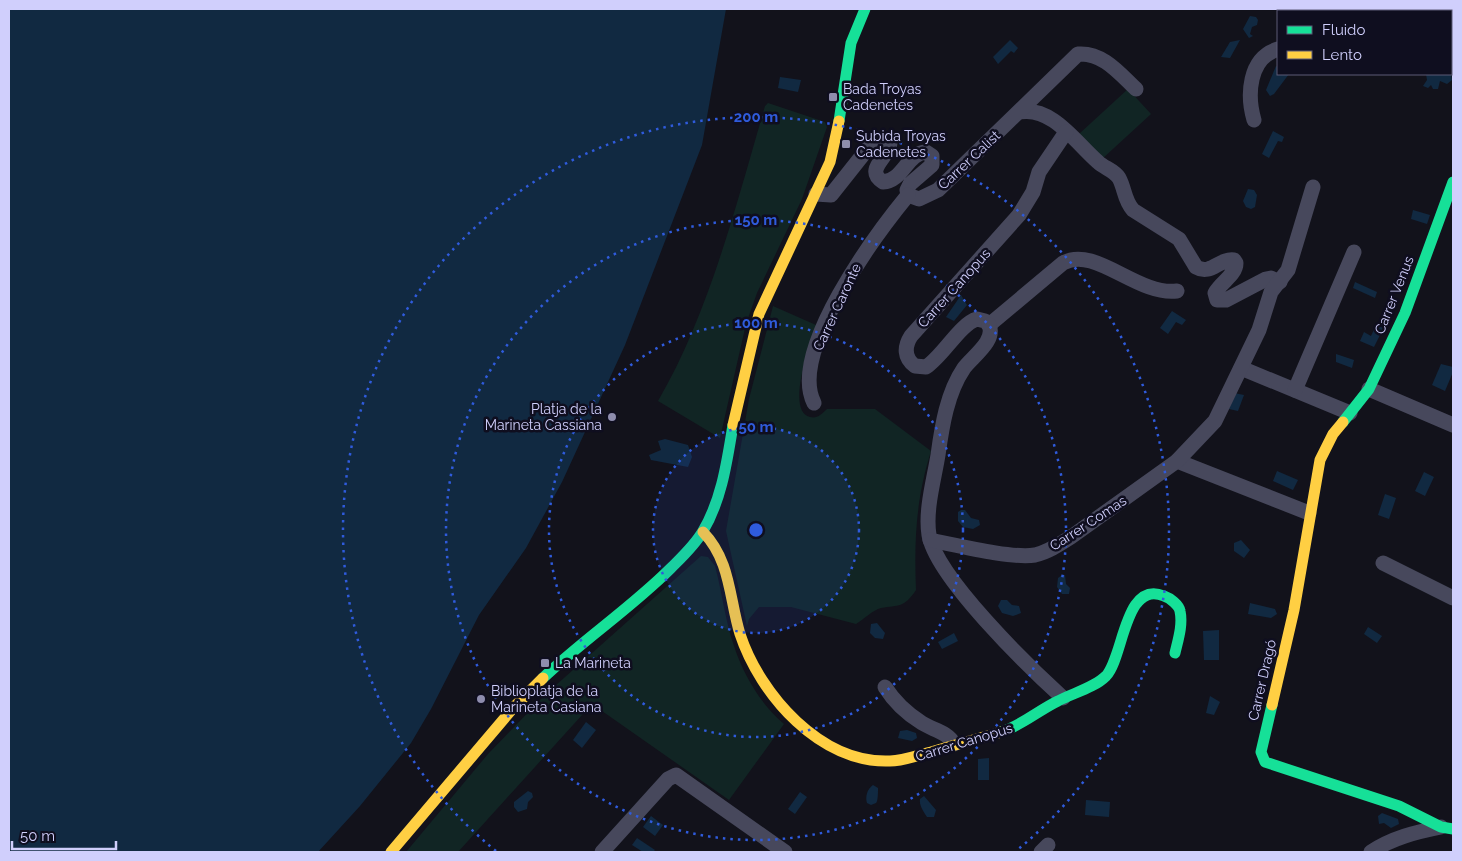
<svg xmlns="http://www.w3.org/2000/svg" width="1462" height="861" viewBox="0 0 1462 861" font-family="Raleway,sans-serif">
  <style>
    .green { fill: #112524 }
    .water { fill: #112941 }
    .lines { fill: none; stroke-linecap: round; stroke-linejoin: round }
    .street { stroke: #47485c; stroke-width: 15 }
    .fast { stroke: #16e098; stroke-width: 11 }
    .slow { stroke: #ffcf43; stroke-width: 11 }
    .ring { fill: none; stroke: #2f5bdc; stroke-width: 2.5; stroke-dasharray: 2.5 5 }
    .poi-dot { fill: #8e8dad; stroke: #0f0e1f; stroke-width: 2 }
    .labels { text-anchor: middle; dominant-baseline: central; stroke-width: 5; stroke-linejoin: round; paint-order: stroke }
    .poi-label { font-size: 14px; fill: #d0cffc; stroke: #0f0e1f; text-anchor: start }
    .street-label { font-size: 14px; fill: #d0cffc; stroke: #0f0e1f }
    .centre { fill: #2f5bdc; stroke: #0f0e1f; stroke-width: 2.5 }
    .ring-label { font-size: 15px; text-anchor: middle; font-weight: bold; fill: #2f5bdc; stroke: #0f0e1f; stroke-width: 5; stroke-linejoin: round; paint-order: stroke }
  </style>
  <rect width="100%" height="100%" fill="#12121b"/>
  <!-- green -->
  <g class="green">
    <polygon points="1128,89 1151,114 1102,159 1079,134"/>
    <path d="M 768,103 L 825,122 L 827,127 L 802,199 L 757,293 L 746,324 L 720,438 L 658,401 C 709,314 737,202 765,106 Z"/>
    <path d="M 773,306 L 816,325 C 811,342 785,411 810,417 C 817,419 822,414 827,409 L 875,409 L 931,451 C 916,499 914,540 916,590 C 904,608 899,605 881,608 C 873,610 864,619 856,624 L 791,607 L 759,607 L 749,619 L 747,626 L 726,531 L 749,399 Z"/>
    <path d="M 701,556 L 708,557 L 715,566 C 722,592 725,620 734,646 C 743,674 761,705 784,724 L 729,800 L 592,704 L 458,852 L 406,852 L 488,754 L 546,694 Z"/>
  </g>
  <!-- water -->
  <g class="water">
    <polygon points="9,9 726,9 702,145 625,345 562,482 526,548 479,615 431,709 411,743 360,806 318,852 9,852"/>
    <polygon points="1250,16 1256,17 1258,20 1257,25 1252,27 1250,34 1253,36 1249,38 1243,29"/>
    <polygon points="1010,40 1018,48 1014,53 1011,51 998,64 993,57"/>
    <polygon points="1240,40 1230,58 1221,57 1230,42"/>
    <polygon points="1276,66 1278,67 1278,74 1289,74 1274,94 1270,96 1266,90"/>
    <polygon points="1451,73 1452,80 1447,84 1440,81 1438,89 1433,89 1431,85 1428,88 1423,86 1427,80 1426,74"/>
    <polygon points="780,77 801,80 798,92 778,88"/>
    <polygon points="1273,131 1284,137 1282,142 1278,141 1269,158 1262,154"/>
    <polygon points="1248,189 1254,190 1257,195 1255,207 1251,209 1246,207 1243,201"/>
    <polygon points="1413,210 1430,215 1427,224 1411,219"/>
    <polygon points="1355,282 1377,292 1375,298 1353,288"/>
    <polygon points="961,295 967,305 954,321 946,317"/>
    <polygon points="1172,311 1186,320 1182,325 1176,322 1168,334 1160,328"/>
    <polygon points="1377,323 1384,327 1374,347 1360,341 1364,332 1371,336"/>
    <polygon points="1336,354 1354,360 1352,368 1336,362"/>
    <polygon points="1441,364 1453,367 1453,372 1445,391 1432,385"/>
    <polygon points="1234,393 1244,395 1238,411 1229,409"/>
    <polygon points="665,439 688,445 692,457 688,467 651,460 649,455 661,450 658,441"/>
    <polygon points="1277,471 1298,480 1293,490 1273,481"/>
    <polygon points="1424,472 1434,477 1425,496 1415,491"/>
    <polygon points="1385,494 1396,498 1389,519 1378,515"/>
    <polygon points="961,510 965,510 971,518 979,520 980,525 973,529 963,527 958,521 958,512"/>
    <polygon points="1241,540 1250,550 1244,558 1234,551 1234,543"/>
    <polygon points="1062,575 1065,575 1066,584 1070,588 1069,594 1062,594 1057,587 1058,578"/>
    <polygon points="1001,600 1007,600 1012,605 1019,606 1021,613 1013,616 1002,613 998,606"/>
    <polygon points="1250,603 1275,609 1277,614 1271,618 1248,614"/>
    <polygon points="877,623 885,633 883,639 875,638 870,633 871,624"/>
    <polygon points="1368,627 1382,636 1377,643 1364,634"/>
    <polygon points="1219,630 1219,660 1204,660 1203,631"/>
    <polygon points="954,633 958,641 942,649 938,642"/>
    <polygon points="1210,696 1220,702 1214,715 1206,713"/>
    <polygon points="586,722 596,730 582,748 573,740"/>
    <polygon points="907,730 916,733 917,738 912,741 898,738 900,731"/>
    <polygon points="989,758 989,780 978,780 978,759"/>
    <path d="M 873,785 L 878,788 C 878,792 878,801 876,803 L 871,805 L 867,803 C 865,797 867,789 873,785 Z"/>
    <polygon points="528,791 532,793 533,797 528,802 527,809 518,812 514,807 514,802"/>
    <polygon points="800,792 807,797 795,814 788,809"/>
    <path d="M 924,796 L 936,810 L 934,817 L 927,817 C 923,811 919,805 920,799 Z"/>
    <polygon points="1086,800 1110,802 1109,817 1085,815"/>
    <polygon points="1382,813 1398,819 1399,824 1391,828 1384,823 1379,824 1378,816"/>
    <polygon points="651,816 663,825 655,836 643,827"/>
    <polygon points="637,838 655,850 653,852 643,852 632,845"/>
  </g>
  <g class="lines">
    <!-- street -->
    <g class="street">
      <polyline points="1355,11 1355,9"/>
      <path d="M 1020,112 C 1052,106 1076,143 1098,162 C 1104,168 1114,170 1119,178 C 1125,189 1124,200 1133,210 L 1179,239 L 1196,267 C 1211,276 1219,258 1234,260 L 1236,263 C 1236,275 1221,282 1215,293 L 1217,300 L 1226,300 L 1266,279 L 1271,278 L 1280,282"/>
      <path d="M 1254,120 C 1247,96 1248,58 1278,49"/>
      <path d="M 1066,132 L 1039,172 L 1033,192 L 1019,215 L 911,336 C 904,347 904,358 915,366 L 926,367 C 943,356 960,324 977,319 L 985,321 L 989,325 L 1063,263 C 1095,245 1137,296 1177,291"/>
      <path d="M 816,194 L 831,195 L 873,142 L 883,138 L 890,142 C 891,156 863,169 883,182 C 903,181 907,153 926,152 L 932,156 L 932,165 L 910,184 L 907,190 L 908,195 L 919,199 L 938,190 L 1078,54 C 1103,52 1120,74 1136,89"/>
      <path d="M 989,325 C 996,341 973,356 964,368 C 947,393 942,426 938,455 C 934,480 925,510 929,535 C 936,577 1029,667 1063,698"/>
      <polyline points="1241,368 1350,413"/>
      <polyline points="1369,389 1453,425"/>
      <polyline points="1295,390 1354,252"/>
      <path d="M 814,403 C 788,352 876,234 908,195"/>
      <polyline points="1177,461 1309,513"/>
      <path d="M 930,540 C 956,545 1012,559 1035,555 C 1048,552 1060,544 1071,537 L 1177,461 L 1215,421 L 1259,330 L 1271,292 L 1288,270 L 1313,187"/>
      <polyline points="1383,563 1453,598"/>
      <path d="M 885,687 C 895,703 906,713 922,723 C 933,730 948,732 954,744"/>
      <polyline points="602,852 668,779 676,775 785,852"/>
      <polyline points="1041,852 1048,845"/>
      <path d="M 1371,852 C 1392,838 1416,832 1441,827"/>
    </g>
    <!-- fast -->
    <g class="fast">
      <polyline points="839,121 851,43 865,9"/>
      <polyline points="1343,422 1369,389 1405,313 1453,182"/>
      <path d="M 543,678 C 584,639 631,608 671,568 C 682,557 695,545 703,531 C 722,499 727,461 733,425"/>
      <polyline points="1272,705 1261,752 1265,762 1399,806 1441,827 1453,829"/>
      <path d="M 1001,732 C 1021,726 1039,710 1058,701 C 1073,693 1094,688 1106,676 C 1124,657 1124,580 1164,596 C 1170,598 1179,605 1180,611 C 1183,625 1178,640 1175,653"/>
    </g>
    <!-- slow -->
    <g class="slow">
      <polyline points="733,425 759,314 830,162 839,121"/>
      <path d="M 703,532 C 731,561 729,598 740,634 C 760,695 821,764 890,761 C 904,761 918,755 931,752 C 954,745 978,739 1001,732"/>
      <polyline points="1272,705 1294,610 1320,460 1333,434 1343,422"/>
      <polyline points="391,852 514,707 543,678"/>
    </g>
  </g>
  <!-- distance rings -->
  <circle cx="756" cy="530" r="103" fill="#2f5bdc" fill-opacity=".12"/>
  <g class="ring">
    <circle cx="756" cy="530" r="103"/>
    <circle cx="756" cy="530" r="207"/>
    <circle cx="756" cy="530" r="310"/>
    <path d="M496 851A413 413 0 1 1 1016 851"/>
  </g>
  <!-- markers -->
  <g class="poi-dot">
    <rect x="828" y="92" width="10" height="10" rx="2.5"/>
    <rect x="841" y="139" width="10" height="10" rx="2.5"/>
    <circle cx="612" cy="417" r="5"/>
    <rect x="540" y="658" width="10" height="10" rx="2.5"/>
    <circle cx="481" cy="699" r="5"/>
  </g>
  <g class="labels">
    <!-- poi labels -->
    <g class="poi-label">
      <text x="843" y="89">Bada Troyas<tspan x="843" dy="16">Cadenetes</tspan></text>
      <text x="856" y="136">Subida Troyas<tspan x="856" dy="16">Cadenetes</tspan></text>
      <text x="602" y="409" text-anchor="end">Platja de la<tspan x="602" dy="16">Marineta Cassiana</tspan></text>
      <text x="555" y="663">La Marineta</text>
      <text x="491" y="691">Biblioplatja de la<tspan x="491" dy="16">Marineta Casiana</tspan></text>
    </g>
    <!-- street labels -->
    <g class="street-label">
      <text transform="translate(969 160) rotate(-43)">Carrer Calist</text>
      <text transform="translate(954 288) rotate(-48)">Carrer Canopus</text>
      <text transform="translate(1394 295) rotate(-68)">Carrer Venus</text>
      <text transform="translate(837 307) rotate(-65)">Carrer Caronte</text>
      <text transform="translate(1088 523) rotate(-33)">Carrer Comas</text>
      <text transform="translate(1262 680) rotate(-77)">Carrer Dragó</text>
      <text transform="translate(964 742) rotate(-17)">Carrer Canopus</text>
    </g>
  </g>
  <circle cx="756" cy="530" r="8" class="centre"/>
  <g class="ring-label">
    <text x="756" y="122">200 m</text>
    <text x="756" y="225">150 m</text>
    <text x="756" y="328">100 m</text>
    <text x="756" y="432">50 m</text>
  </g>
  <!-- border -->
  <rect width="1462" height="861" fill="none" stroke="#d0cffc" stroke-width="20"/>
  <!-- legend -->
  <rect x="1277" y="10" width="175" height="65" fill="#0f0e1f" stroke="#5c5b77"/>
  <rect x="1287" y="26" width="25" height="8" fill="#16e098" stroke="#5c5b77"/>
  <text x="1322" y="35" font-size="15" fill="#d0cffc">Fluido</text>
  <rect x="1287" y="51" width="25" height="8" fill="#ffcf43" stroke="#5c5b77"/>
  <text x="1322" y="60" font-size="15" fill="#d0cffc">Lento</text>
  <!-- scale -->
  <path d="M12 841v8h104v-8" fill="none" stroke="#d0cffc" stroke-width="2.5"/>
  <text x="20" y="841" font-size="15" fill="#d0cffc" stroke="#0f0e1f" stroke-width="4" paint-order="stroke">50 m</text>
</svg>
